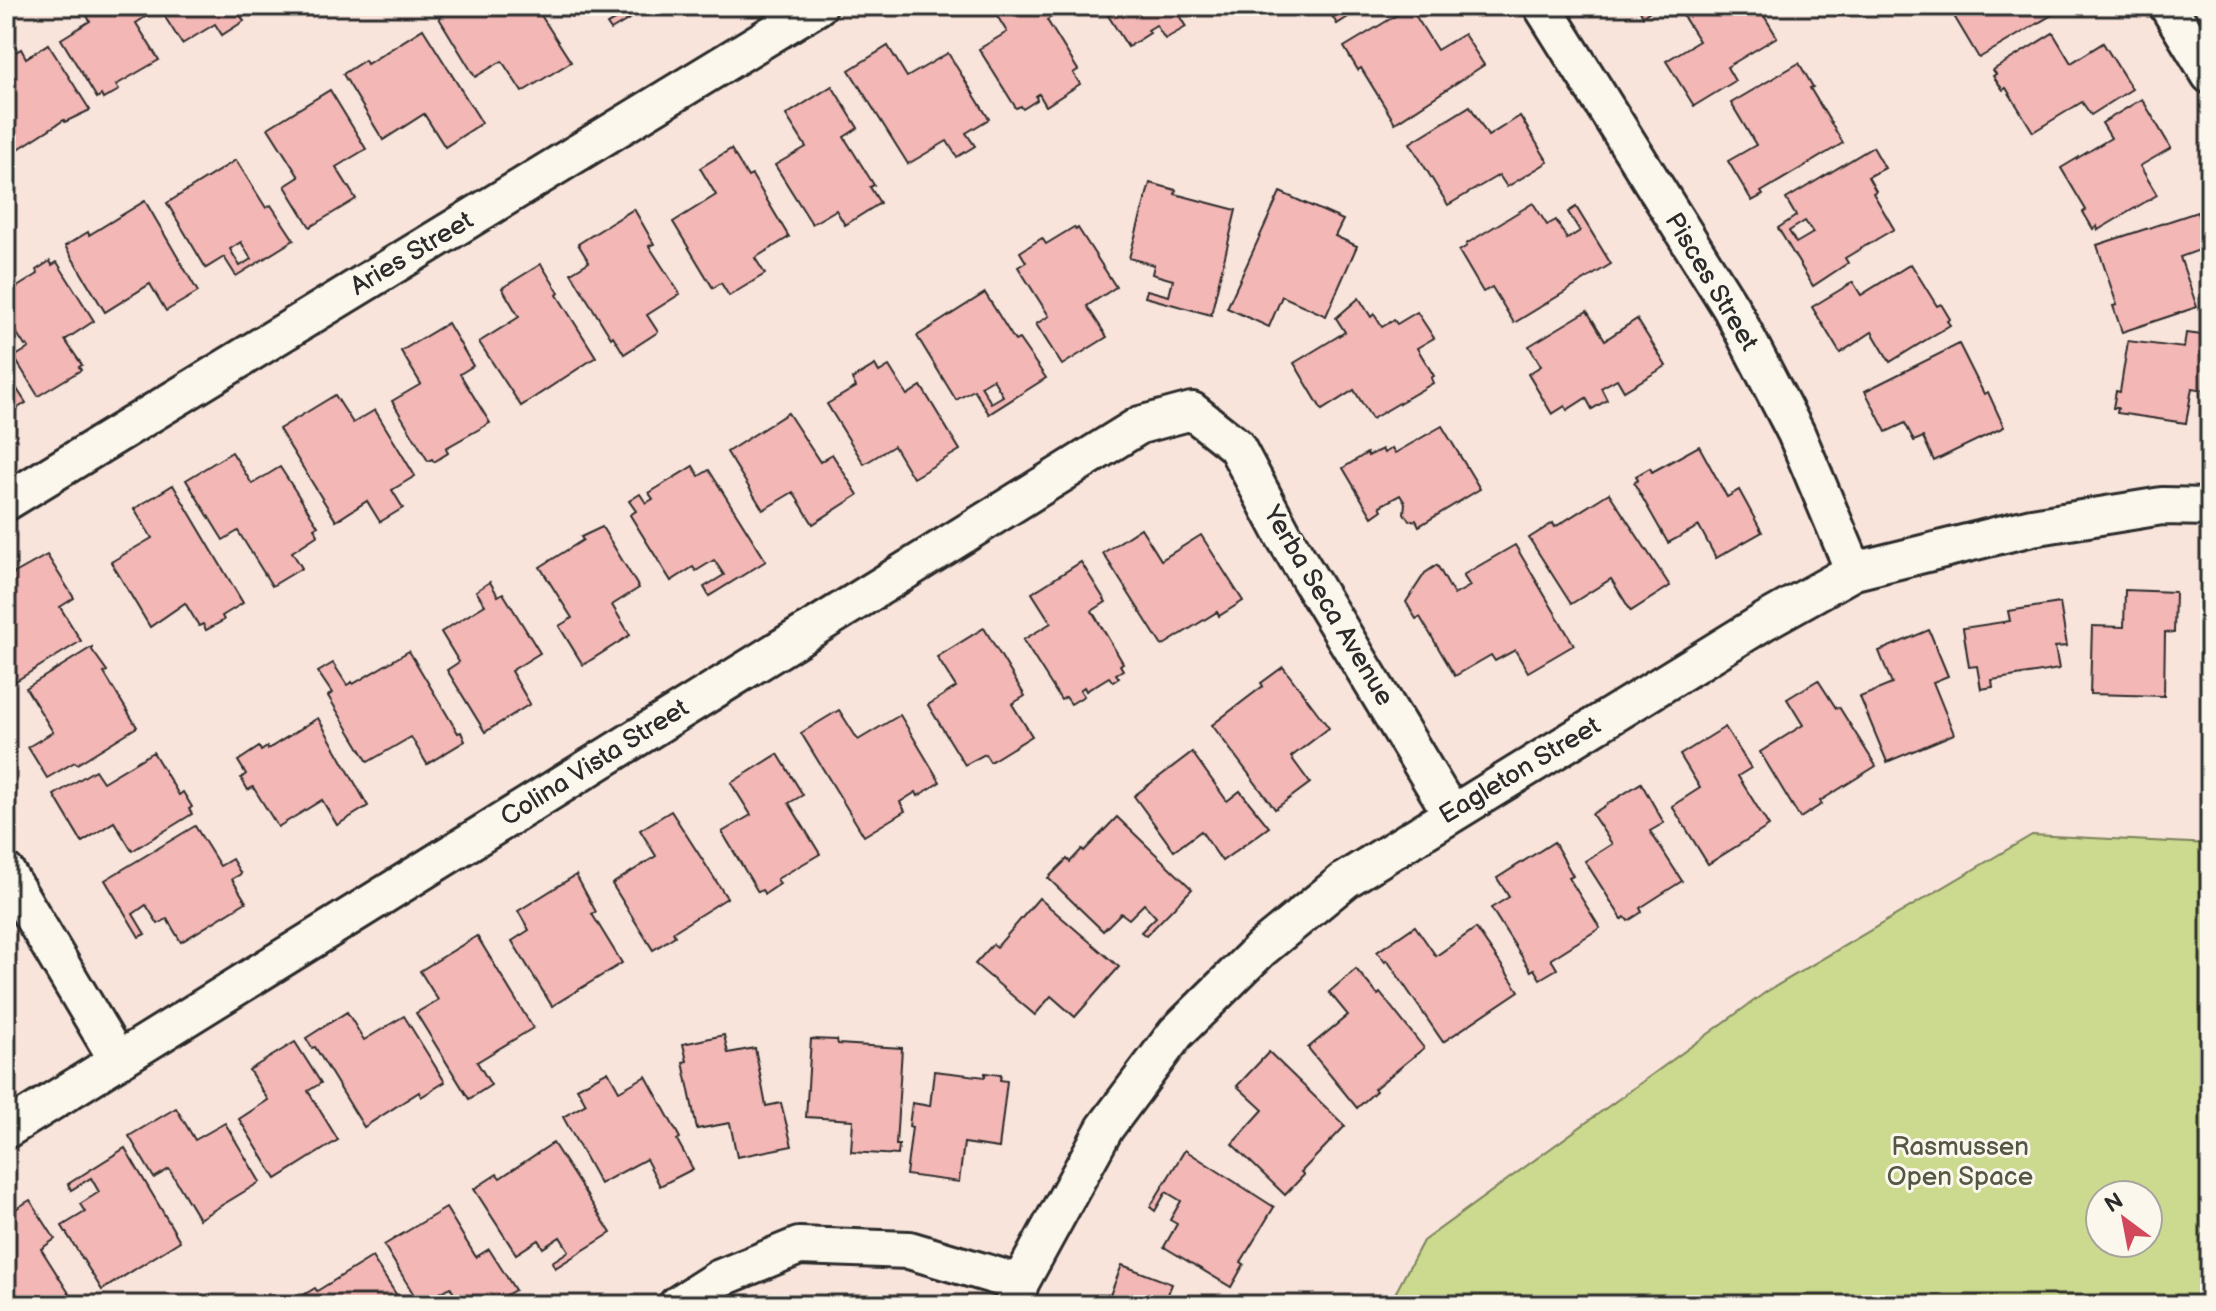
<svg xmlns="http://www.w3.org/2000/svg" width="2216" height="1311" viewBox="0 0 2216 1311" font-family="'Balsamiq Sans',sans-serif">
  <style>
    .green { fill: #cbda8e; stroke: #7b825c; stroke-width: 2; fill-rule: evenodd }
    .building { fill: #f3b7b5; stroke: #2b2b2b; stroke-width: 2; fill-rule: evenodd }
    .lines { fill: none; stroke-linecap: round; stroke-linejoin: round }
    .minor-casing { stroke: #2b2b2b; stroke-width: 42 }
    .minor { stroke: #fbf7ec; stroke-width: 36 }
    .labels { text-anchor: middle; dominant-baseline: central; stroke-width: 6; stroke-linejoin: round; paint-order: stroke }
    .street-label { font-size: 26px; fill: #2b2b2b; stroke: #fbf7ec }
    .park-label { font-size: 26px; fill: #535744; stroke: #fbf7ec }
  </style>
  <rect width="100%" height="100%" fill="#f9e4dc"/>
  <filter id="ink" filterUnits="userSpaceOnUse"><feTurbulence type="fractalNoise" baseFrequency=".0125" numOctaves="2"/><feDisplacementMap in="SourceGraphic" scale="16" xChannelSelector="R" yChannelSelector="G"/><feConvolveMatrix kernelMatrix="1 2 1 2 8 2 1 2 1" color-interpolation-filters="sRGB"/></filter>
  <g filter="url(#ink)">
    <!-- green -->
    <path class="green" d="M 2032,835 L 2210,844 L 2210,1305 L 1389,1305 L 1423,1241 L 1766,992 ZM 2100,1195 L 2148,1195 L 2148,1243 L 2100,1243 Z"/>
    <!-- building -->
    <g class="building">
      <polygon points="81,6 145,6 150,14 136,23 159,60 116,85 119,90 103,99 101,95 97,98 61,39 90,21"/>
      <polygon points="158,6 250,6 239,13 244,21 222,35 215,24 182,44"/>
      <polygon points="451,6 516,6 521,13 535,6 571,62 522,92 502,61 475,77 439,18 443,15 441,12"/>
      <polygon points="565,6 590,6 572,17"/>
      <polygon points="623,6 651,6 611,30 607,24 627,13"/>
      <polygon points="991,6 1058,6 1061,11 1047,20 1078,70 1073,73 1080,84 1046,106 1039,94 1036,96 1037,100 1023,109 1021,106 1016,108 979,49 1007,32"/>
      <polygon points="1102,6 1186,6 1177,12 1186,27 1165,39 1156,25 1148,30 1150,33 1128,47"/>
      <polygon points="1326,6 1365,6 1337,24"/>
      <polygon points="1637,6 1657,6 1643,16"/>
      <polygon points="1689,6 1758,6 1777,37 1727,67 1735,81 1694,106 1666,61 1699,41 1680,11"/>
      <polygon points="1948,6 2067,6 1979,58"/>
      <polygon points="1410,7 1437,50 1464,34 1484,65 1395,123 1361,68 1358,70 1344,47"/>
      <polygon points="423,29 482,123 445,147 424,114 383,140 343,74 365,60 367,64"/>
      <polygon points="2053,33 2071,63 2103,43 2132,89 2091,115 2082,102 2033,132 2006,88 2003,90 1993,76 1996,74 1993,70"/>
      <polygon points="48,44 90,110 65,122 64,120 9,155 6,151 6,58 21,49 26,58"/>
      <polygon points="888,46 907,77 948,53 989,119 966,133 975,146 957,157 947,141 908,164 849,70"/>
      <polygon points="1799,63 1813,87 1810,88 1843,143 1761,192 1763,195 1752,201 1728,161 1756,145 1731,103"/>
      <polygon points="832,86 858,128 844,137 874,185 870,187 880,203 845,225 836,210 812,224 775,165 806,147 786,115"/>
      <polygon points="330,90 366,149 336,167 356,199 310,227 285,186 299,177 268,128"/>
      <polygon points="2142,99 2171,148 2140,166 2157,195 2098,230 2097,226 2093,229 2083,212 2086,210 2061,168 2111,138 2102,123"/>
      <polygon points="1470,106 1488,136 1520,116 1548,162 1507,187 1499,175 1448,205 1410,143"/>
      <path d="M 1873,147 L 1885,168 L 1868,177 L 1876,191 L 1873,193 L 1894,229 L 1845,258 L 1848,263 L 1813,286 L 1778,228 L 1796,216 L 1786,199 ZM 1805,221 L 1813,233 L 1796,243 L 1789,231 Z"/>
      <polygon points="731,149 748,177 752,175 789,237 755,258 765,274 729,296 721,283 713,288 673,222 716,195 700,168"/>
      <path d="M 236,160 L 266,208 L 271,205 L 294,240 L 236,276 L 224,257 L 206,268 L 167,203 ZM 241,242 L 251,259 L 240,266 L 230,249 Z"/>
      <polygon points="1150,183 1176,190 1175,194 1236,210 1211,315 1145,297 1147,290 1169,296 1173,280 1152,274 1154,265 1129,258"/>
      <polygon points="1280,192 1343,220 1335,236 1357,246 1326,316 1282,296 1269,327 1227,308"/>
      <polygon points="145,201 198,292 166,311 150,284 105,312 65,246 88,232 89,235"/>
      <polygon points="1533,203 1547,225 1556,220 1567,239 1580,231 1568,212 1576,207 1611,264 1514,323 1492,287 1483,292 1459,251 1467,246 1466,244"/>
      <polygon points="634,209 654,244 649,246 680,294 647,315 658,332 624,354 613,336 611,338 571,273 589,262 578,244"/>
      <polygon points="2197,212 2208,247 2180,257 2197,307 2122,332 2113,306 2117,305 2097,245"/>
      <polygon points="1074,227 1076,230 1078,228 1116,287 1087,306 1107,337 1062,365 1036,324 1049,316 1018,267 1026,262 1020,252 1042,238 1046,244"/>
      <polygon points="50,261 52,265 57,262 94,321 65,340 82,365 79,367 81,370 38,396 14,357 29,348 27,345 25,346 6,316 6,294 38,274 36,270"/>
      <polygon points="541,264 559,293 557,295 596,357 521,406 479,342 519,317 502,288"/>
      <polygon points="1911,264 1937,306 1941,304 1950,319 1947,321 1950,325 1890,362 1872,332 1840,353 1812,307 1853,282 1861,295"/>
      <path d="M 985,293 L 1015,341 L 1019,339 L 1046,378 L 989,414 L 974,390 L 956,400 L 917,336 ZM 993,379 L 1003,396 L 991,403 L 981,386 Z"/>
      <polygon points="1359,298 1371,317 1374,314 1382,327 1394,320 1397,324 1417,312 1434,338 1417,348 1434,376 1431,378 1433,383 1372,419 1354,390 1322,410 1294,363 1345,332 1336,318"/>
      <polygon points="1587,311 1605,340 1637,319 1666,366 1624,391 1617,379 1601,388 1607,400 1592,409 1586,398 1567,410 1565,406 1552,414 1528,374 1541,366 1529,346"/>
      <polygon points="448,323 473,366 460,374 490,423 446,448 448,453 434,462 432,459 428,461 392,401 421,384 401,351"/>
      <polygon points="2186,333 2210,336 2210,391 2192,388 2186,423 2117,413 2118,408 2113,408 2116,391 2120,392 2128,341 2184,348"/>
      <polygon points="1959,344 1984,394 1988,392 2004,427 1934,461 1923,437 1914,441 1905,423 1886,432 1865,391"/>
      <polygon points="875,365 879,372 889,366 907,395 921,386 960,450 913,478 894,446 864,464 827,404 856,387 852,379"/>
      <polygon points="6,372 26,403 6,415"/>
      <polygon points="335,395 353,423 375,410 415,476 392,490 403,508 380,522 367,501 336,521 279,429"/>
      <polygon points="788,413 820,462 832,454 858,495 813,524 793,492 763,510 727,452"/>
      <polygon points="1442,426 1480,489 1419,526 1416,520 1409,521 1404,513 1405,503 1400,495 1380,506 1382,510 1372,517 1343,468 1367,453 1368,456 1382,449 1384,453 1392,448 1395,453"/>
      <polygon points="1699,446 1727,497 1739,490 1762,532 1716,558 1699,526 1668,543 1634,483 1638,480 1636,476 1650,468 1652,472"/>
      <polygon points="232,452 252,484 280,467 318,526 314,528 318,535 292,552 302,568 272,586 238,531 223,540 186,480"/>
      <polygon points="693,466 699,476 709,470 766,561 709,596 704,587 724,575 714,560 696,571 693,567 671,581 630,515 636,511 629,501 640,494 646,503 653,499 649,493"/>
      <polygon points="173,485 243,603 222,616 224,620 206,630 203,624 199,626 185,603 150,627 111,562 152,538 134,509"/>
      <polygon points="1609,493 1670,586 1631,611 1611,579 1571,604 1529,538 1553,523 1555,527"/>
      <polygon points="602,527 639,588 612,605 630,635 583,665 559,626 572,618 540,567 583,540 581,537"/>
      <polygon points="1141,528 1161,560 1201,535 1243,601 1219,616 1217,612 1162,646 1103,553"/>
      <polygon points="1515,545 1574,645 1528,672 1515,650 1495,661 1491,655 1455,676 1420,617 1416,619 1406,602 1425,573 1437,565 1454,595 1470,586 1463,575"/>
      <polygon points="47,555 74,598 60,607 81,641 6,687 6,578"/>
      <polygon points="1081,562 1106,602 1092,611 1123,663 1120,665 1123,670 1116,674 1119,678 1113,682 1109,677 1086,691 1084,687 1080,690 1084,696 1071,704 1066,697 1061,700 1023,640 1051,623 1032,593"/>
      <polygon points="490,582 498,596 503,593 540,653 511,671 530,704 485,732 447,670 459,662 441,632 485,605 476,591"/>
      <polygon points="2125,590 2175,592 2174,633 2165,632 2164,696 2090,694 2092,626 2124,627"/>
      <polygon points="2060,603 2067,646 2055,647 2059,669 1992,680 1993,687 1981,689 1977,666 1969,667 1963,628 2010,621 2008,611"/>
      <polygon points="984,628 1025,696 1012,704 1032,736 990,762 985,754 965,765 928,705 956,687 937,657"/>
      <polygon points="1929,630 1948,676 1933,682 1954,734 1887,762 1860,697 1892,684 1879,651"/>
      <polygon points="92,647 92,650 107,671 104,673 137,727 77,764 75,762 47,778 28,747 53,732 26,688"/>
      <polygon points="409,651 458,733 461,732 465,741 427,764 411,737 368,762 328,696 332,693 318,672 333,663 347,685 352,682 353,684"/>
      <polygon points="1283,667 1329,728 1291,757 1310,783 1275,809 1212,725 1263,686 1261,683"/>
      <polygon points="1818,680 1836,708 1839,707 1876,766 1820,801 1822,804 1800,818 1760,752 1803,725 1787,699"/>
      <polygon points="839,710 858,740 900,715 940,782 918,796 916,792 900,802 905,811 864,836 801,733"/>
      <polygon points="318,718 368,806 337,825 322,800 278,827 253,787 248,790 241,778 246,774 238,761 259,747 261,751 267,747 268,749"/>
      <polygon points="1725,727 1751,768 1738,776 1769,826 1708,864 1672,806 1700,788 1680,755"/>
      <polygon points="153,752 179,795 183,792 192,807 189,809 192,814 132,851 114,822 82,842 54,795 95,770 103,782"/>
      <polygon points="1192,752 1227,801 1240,791 1269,827 1222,861 1201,831 1174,851 1134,796"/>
      <polygon points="778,754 803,795 789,803 820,854 777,879 780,884 765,894 762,890 758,892 722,832 751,815 731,783"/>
      <polygon points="1641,783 1664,823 1650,831 1682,881 1640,908 1642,912 1628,921 1625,917 1622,919 1585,861 1612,844 1592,814"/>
      <polygon points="671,811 727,898 673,932 675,936 653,950 612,884 656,856 640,830"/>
      <polygon points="1117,817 1192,889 1146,936 1141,932 1156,917 1144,904 1129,919 1121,913 1103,931 1048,878 1067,859 1070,862 1082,849 1084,851"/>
      <polygon points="195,826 220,866 232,859 241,874 232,879 246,902 181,942 167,919 158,924 146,905 133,914 145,934 139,937 105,880"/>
      <polygon points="1554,842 1573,876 1569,878 1600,928 1551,959 1557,969 1540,979 1534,969 1531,971 1491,908 1509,897 1497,878"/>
      <polygon points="576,875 596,912 592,914 622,963 552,1006 512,941 529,930 518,911"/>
      <polygon points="1039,898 1119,967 1075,1017 1051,996 1035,1015 975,964 993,944 997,947"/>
      <polygon points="1415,926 1436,956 1476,928 1519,991 1443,1042 1387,960 1385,962 1377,952"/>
      <polygon points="477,936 533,1028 477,1062 491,1085 469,1099 416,1013 438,1000 420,971"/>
      <polygon points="1356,969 1378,995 1380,993 1424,1048 1374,1089 1376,1091 1357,1108 1308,1048 1348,1015 1329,992"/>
      <polygon points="347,1012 364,1040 404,1016 445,1082 421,1097 419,1092 364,1127 315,1047 312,1048 306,1038"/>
      <polygon points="724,1035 728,1053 755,1048 766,1106 781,1103 792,1146 737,1157 730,1123 697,1129 683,1062 687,1061 683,1044"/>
      <polygon points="811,1039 837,1040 838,1044 902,1048 896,1145 899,1145 898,1155 851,1152 853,1120 806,1117"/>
      <polygon points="295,1042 321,1083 308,1091 338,1140 276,1179 239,1119 268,1100 249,1070"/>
      <polygon points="1269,1052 1345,1126 1301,1172 1304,1175 1285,1195 1232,1144 1263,1110 1237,1086"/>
      <polygon points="608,1071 619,1091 646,1076 680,1138 677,1140 693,1169 660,1186 646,1159 600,1184 563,1117 586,1104 577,1088"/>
      <polygon points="934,1071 985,1077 985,1073 1001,1075 1000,1080 1007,1081 999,1148 964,1143 959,1182 906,1175 912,1127 909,1126 912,1103 930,1106"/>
      <polygon points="176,1108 195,1140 225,1123 260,1182 199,1219 169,1169 154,1178 129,1136"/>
      <polygon points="553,1143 611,1233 555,1268 552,1262 569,1251 560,1237 543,1248 538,1240 516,1254 474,1189 497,1174 500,1178"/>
      <polygon points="125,1148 180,1241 102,1290 62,1226 85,1212 80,1204 99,1192 91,1178 71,1190 68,1184"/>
      <polygon points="1185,1150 1274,1207 1241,1262 1244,1264 1231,1287 1164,1247 1177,1224 1170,1220 1181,1201 1166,1192 1155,1211 1150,1207"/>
      <polygon points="30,1200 55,1239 41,1249 72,1298 70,1299 73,1305 6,1305 6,1215"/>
      <polygon points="446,1208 476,1257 489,1249 515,1290 489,1305 461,1305 450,1287 420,1305 384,1245"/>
      <polygon points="372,1257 403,1305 293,1305 292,1302 315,1288 317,1291"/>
      <polygon points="1122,1265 1172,1284 1166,1299 1183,1305 1106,1305"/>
    </g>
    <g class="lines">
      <defs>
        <g id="minor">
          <polyline points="1542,6 1731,308 1796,433 1854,571"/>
          <polyline points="2168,6 2210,75"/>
          <polyline points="6,502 818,6"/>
          <polyline points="6,872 117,1059"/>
          <polyline points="6,1130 1140,425 1192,411 1236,446 1285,538 1451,813"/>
          <polyline points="677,1305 718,1279 799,1246 909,1250 1020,1283"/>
          <polyline points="1014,1305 1020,1283 1105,1128 1176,1033 1261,949 1345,880 1765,621 1854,571 2032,527 2162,506 2210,507"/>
        </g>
      </defs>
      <!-- minor casing -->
      <use href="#minor" class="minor-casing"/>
      <!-- minor -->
      <use href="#minor" class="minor"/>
    </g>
  </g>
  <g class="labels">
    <!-- street labels -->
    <g class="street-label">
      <text transform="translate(412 254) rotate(-31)">Aries Street</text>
      <text transform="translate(1711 282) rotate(59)">Pisces Street</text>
      <text transform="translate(1328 606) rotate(59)">Yerba Seca Avenue</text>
      <text transform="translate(595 763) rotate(-32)">Colina Vista Street</text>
      <text transform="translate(1520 771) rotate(-31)">Eagleton Street</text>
    </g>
    <!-- park labels -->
    <g class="park-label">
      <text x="1960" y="1147">Rasmussen<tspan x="1960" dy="30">Open Space</tspan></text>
    </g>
  </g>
  <!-- margin -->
  <rect width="2216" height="1311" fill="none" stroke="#fbf7ec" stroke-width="32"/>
  <rect x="16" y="16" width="2184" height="1279" fill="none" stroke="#2b2b2b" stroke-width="3" filter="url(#ink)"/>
  <!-- north arrow -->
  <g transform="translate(2124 1219) rotate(328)"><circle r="38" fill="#fbf7ec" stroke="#a8a59f" stroke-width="2"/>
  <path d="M0-6L14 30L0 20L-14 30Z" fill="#d1495b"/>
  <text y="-12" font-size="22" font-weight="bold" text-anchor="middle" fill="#2b2b2b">N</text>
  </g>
</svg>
